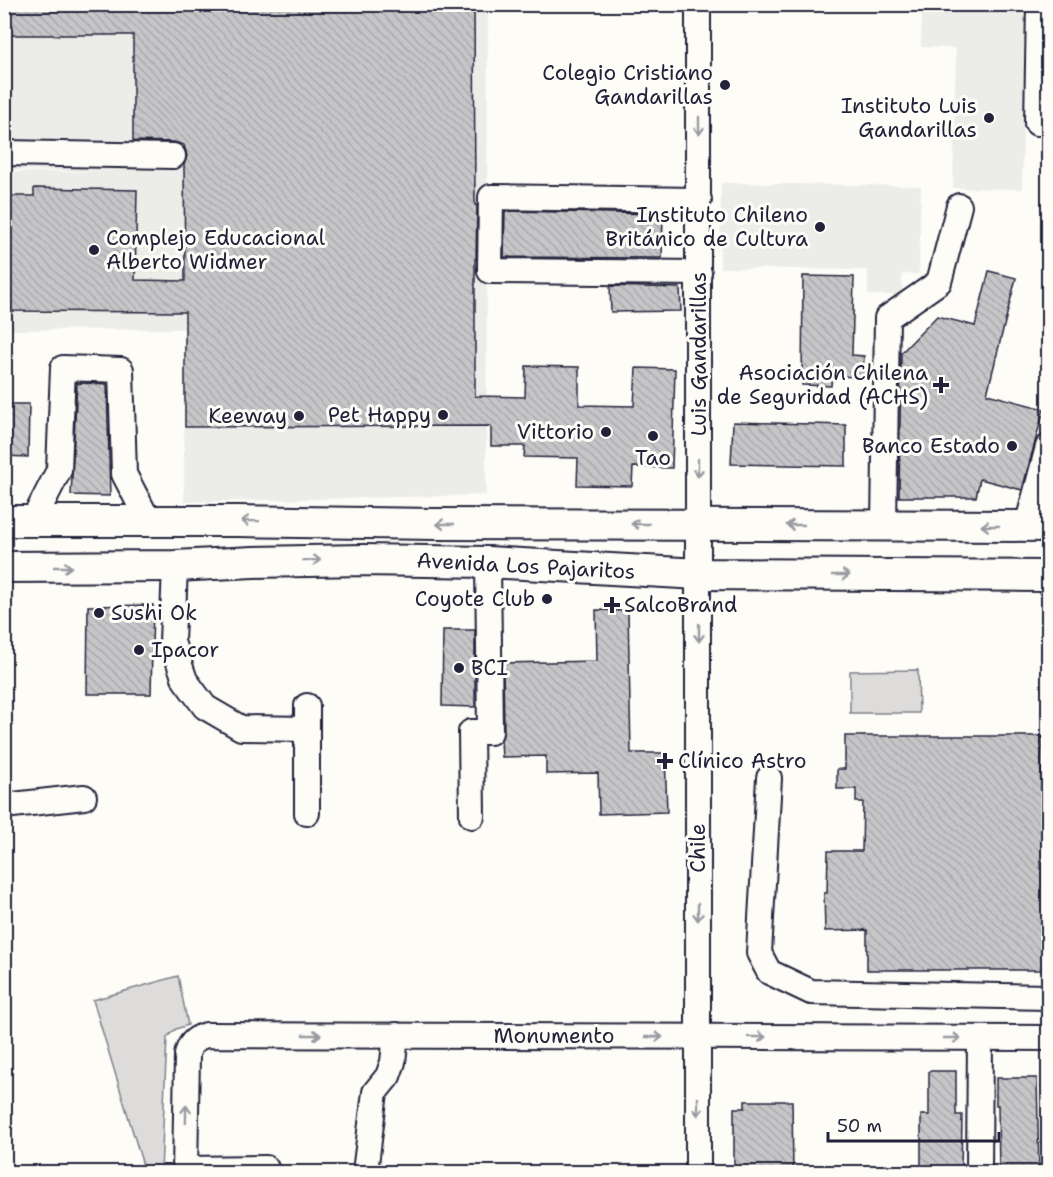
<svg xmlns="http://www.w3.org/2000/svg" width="1053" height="1177" viewBox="0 0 1053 1177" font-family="'Shantell Sans',sans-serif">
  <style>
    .built { fill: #ecece9 }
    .grass { fill: #dddcdb; stroke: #807f8b; stroke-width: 1.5 }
    .building { fill: url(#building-back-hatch); stroke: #22223b; stroke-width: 1.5 }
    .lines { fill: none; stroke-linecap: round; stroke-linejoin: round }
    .minor-casing { stroke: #22223b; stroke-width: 28 }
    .major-casing { stroke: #22223b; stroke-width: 34 }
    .minor { stroke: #fdfcf7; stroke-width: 24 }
    .major { stroke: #fdfcf7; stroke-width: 30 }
    .oneway { stroke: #9a9aa2 }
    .poi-dot { fill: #22223b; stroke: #fdfcf7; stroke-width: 2 }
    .labels { text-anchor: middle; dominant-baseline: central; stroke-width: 6; stroke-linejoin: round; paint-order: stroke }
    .poi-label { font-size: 21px; fill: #22223b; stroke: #fdfcf7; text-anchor: end }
    .street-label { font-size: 21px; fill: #22223b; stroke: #fdfcf7 }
  </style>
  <defs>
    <pattern id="building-back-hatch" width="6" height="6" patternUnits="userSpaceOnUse" patternTransform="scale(1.5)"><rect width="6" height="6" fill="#c6c6c8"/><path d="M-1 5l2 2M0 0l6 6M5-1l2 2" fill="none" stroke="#aaaaad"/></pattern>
  </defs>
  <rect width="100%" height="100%" fill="#fdfcf7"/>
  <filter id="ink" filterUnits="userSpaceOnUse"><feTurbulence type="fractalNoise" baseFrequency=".0167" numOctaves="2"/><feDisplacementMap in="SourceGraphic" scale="12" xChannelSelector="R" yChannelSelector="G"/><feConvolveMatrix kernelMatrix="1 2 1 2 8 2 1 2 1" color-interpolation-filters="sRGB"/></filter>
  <g filter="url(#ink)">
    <!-- built -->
    <g class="built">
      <polygon points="5,5 488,5 486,495 184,502 184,329 5,330 4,172 115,172 5,170"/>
      <polygon points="922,5 1025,5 1022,189 953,188 956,48 921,47"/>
      <polygon points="721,183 921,186 919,274 902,274 902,295 868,295 868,270 720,268"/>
    </g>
    <!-- grass -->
    <g class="grass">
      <polygon points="918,670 919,713 850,713 850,671"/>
      <polygon points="178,976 188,1025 176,1029 167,1037 161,1172 145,1172 93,1000"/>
    </g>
    <!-- building -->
    <g class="building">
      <polygon points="4,4 474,4 475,205 477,205 476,259 475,259 475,396 525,397 526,366 579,367 579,405 634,406 636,368 675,369 672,468 633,467 632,486 577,485 578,458 524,457 525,446 491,446 491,426 185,427 185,312 4,311 4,279 10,279 10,243 4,243 4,196 34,196 34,188 137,190 135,280 185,281 184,165 187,156 184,145 174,142 133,141 133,35 4,35"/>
      <polygon points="505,211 663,214 662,258 504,257"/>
      <polygon points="989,271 1016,278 987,394 1044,409 1022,490 980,479 976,497 899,497 901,353 937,316 975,326"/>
      <polygon points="803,276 854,277 852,355 864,356 863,377 832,376 831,386 802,385"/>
      <polygon points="610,286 680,288 681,311 611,312"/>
      <polygon points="77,383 107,384 110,496 71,495"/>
      <polygon points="4,404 29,404 28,457 4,456"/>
      <polygon points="733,422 846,425 846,466 731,464"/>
      <polygon points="153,605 151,694 87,694 88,606"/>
      <polygon points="596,610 628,611 631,753 665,753 667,812 599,814 598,773 546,774 546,756 502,757 501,740 504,732 503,663 597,661"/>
      <polygon points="443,630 475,630 475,707 442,706"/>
      <polygon points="845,736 1042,736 1041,816 1044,816 1043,888 1048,888 1048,947 1046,947 1046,970 867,970 867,930 825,931 824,893 827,893 828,851 862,851 863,802 856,802 856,789 837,789 837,769 845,769"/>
      <polygon points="929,1071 956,1071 956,1115 962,1115 961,1173 921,1173 921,1115 929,1115"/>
      <polygon points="996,1078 1037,1078 1039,1173 999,1173 998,1105 996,1105"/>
      <polygon points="745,1101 792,1101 793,1173 734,1173 734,1108 745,1108"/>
    </g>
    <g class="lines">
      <defs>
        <g id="minor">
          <polyline points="1037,123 1039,4"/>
          <polyline points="4,153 173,156"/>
          <polyline points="699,273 490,271 491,197 699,200"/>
          <polyline points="33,521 59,470 63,368 121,370 124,474 149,522"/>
          <polyline points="884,525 887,318 939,282 959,206"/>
          <polyline points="1027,526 1048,447"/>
          <polyline points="175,566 172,642 185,680 205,707 241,728 307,729"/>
          <polyline points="769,778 759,953 769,972 811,992 1048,997"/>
          <polyline points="4,806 84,797"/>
          <polyline points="307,813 307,706"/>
          <polyline points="472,816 471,732 490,732 488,562"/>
          <polyline points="185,1169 266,1168"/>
          <path d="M 185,1172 L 187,1055 C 189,1044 195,1038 206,1035 L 1048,1038"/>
          <polyline points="365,1172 375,1092 388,1076 393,1062 396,1035"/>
          <polyline points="698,1172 698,4"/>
          <polyline points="979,1172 980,1038"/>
        </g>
        <g id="major">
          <polyline points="4,521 238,521 435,524 1048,526"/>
          <polyline points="4,567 175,566 253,562 363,560 488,562 699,574 1048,576"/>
        </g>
      </defs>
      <!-- minor casing -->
      <use href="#minor" class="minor-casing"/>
      <!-- major casing -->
      <use href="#major" class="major-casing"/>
      <!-- minor -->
      <use href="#minor" class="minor"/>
      <!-- major -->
      <use href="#major" class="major"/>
    </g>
    <!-- one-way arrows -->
    <defs><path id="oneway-shaft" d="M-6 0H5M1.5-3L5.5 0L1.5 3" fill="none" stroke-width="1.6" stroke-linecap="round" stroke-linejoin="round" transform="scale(1.5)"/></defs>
    <g class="oneway">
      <use href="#oneway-shaft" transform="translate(699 126) rotate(90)"/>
      <use href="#oneway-shaft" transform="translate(698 468) rotate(90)"/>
      <use href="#oneway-shaft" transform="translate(250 521) rotate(-179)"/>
      <use href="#oneway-shaft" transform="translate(445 524) rotate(-180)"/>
      <use href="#oneway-shaft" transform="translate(640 524) rotate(-180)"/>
      <use href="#oneway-shaft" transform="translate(795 525) rotate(180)"/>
      <use href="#oneway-shaft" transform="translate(990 526) rotate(-180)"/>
      <use href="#oneway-shaft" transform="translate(312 560) rotate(-1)"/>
      <use href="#oneway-shaft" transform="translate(63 567)"/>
      <use href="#oneway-shaft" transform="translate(841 575)"/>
      <use href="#oneway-shaft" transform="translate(699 633) rotate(90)"/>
      <use href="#oneway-shaft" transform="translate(698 912) rotate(90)"/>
      <use href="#oneway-shaft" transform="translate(312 1035)"/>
      <use href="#oneway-shaft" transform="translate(654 1037)"/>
      <use href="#oneway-shaft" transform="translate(757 1037)"/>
      <use href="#oneway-shaft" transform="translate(952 1038)"/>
      <use href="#oneway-shaft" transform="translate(698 1107) rotate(90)"/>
      <use href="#oneway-shaft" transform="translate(186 1114) rotate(-89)"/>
    </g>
  </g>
  <!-- markers -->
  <g class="poi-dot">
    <circle cx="725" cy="85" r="6"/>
    <circle cx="989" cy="118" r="6"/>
    <circle cx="820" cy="227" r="6"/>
    <circle cx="94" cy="250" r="6"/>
    <path d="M938 376h6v6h6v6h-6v6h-6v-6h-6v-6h6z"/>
    <circle cx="443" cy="415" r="6"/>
    <circle cx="299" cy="416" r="6"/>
    <circle cx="606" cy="432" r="6"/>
    <circle cx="653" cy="436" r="6"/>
    <circle cx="1012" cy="446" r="6"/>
    <circle cx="547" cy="599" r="6"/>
    <path d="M609 596h6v6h6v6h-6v6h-6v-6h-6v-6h6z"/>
    <circle cx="99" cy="613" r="6"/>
    <circle cx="139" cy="650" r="6"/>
    <circle cx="459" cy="668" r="6"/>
    <path d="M662 752h6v6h6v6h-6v6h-6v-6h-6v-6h6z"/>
  </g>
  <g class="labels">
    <!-- poi labels -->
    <g class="poi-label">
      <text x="713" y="73">Colegio Cristiano<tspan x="713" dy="24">Gandarillas</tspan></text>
      <text x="977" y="106">Instituto Luis<tspan x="977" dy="24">Gandarillas</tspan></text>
      <text x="808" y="215">Instituto Chileno<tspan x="808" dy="24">Británico de Cultura</tspan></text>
      <text x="106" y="238" text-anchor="start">Complejo Educacional<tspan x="106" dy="24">Alberto Widmer</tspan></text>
      <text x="928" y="373">Asociación Chilena<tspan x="928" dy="24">de Seguridad (ACHS)</tspan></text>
      <text x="431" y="415">Pet Happy</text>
      <text x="287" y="416">Keeway</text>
      <text x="594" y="432">Vittorio</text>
      <text x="1000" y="446">Banco Estado</text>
      <text x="653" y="458" text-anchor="middle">Tao</text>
      <text x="535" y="599">Coyote Club</text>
      <text x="624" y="605" text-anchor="start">SalcoBrand</text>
      <text x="111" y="613" text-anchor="start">Sushi Ok</text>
      <text x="151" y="650" text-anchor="start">Ipacor</text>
      <text x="471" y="668" text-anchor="start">BCI</text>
      <text x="678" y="761" text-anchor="start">Clínico Astro</text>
    </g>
    <!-- street labels -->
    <g class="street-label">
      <text transform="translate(699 354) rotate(-90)">Luis Gandarillas</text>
      <text transform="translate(526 566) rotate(3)">Avenida Los Pajaritos</text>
      <text transform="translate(698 848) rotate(-90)">Chile</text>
      <text x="554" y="1036">Monumento</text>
    </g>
  </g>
  <!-- margin -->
  <rect width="1053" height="1177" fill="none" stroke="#fdfcf7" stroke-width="24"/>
  <rect x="12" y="12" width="1029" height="1153" fill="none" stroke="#22223b" stroke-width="2" filter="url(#ink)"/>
  <!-- scale -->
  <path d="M828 1132v9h171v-9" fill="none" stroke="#22223b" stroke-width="3"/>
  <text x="837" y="1132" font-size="18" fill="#22223b" stroke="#fdfcf7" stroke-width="4.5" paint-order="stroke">50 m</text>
</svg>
